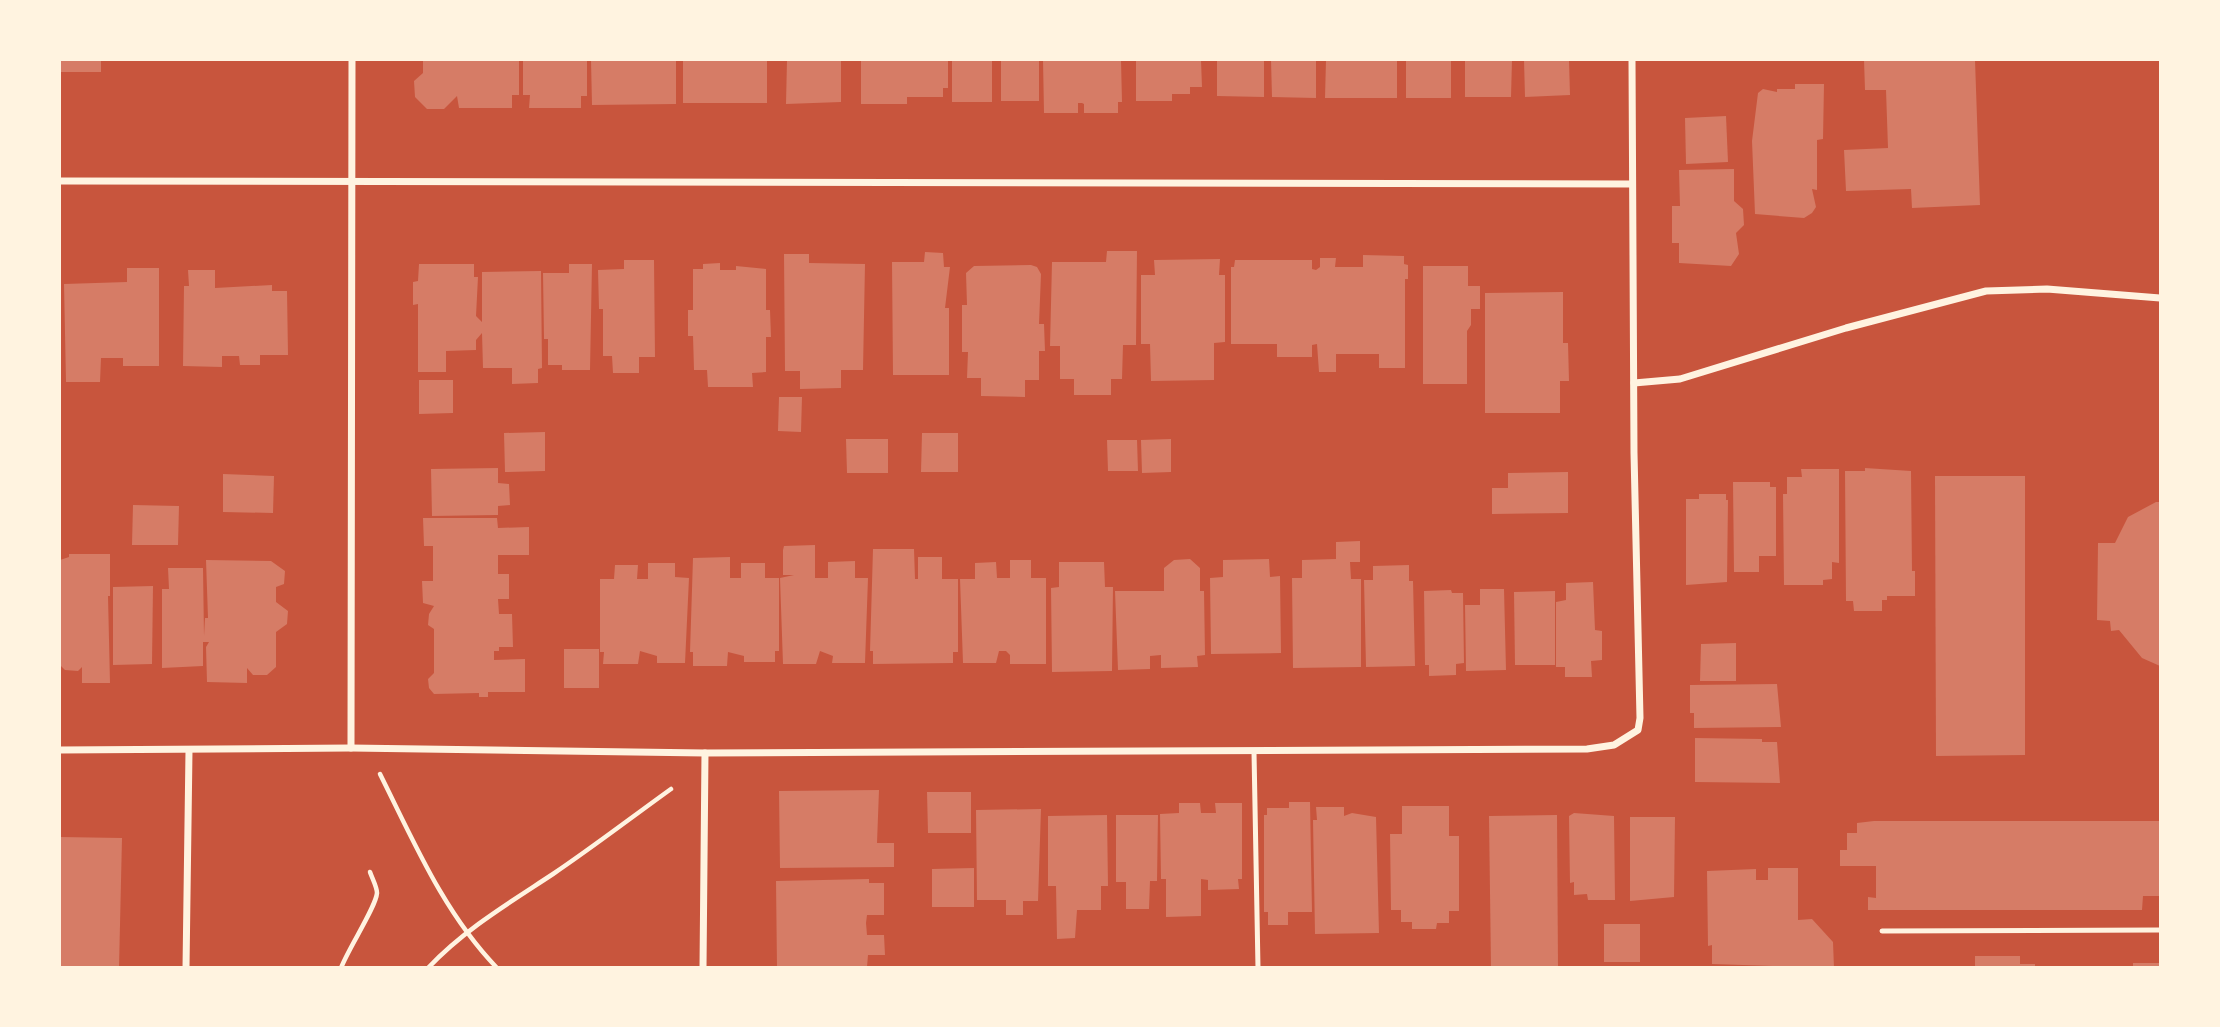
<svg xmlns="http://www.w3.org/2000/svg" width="2220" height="1027" viewBox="0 0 2220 1027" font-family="'Asap Condensed',sans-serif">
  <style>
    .building { fill: #d67c66 }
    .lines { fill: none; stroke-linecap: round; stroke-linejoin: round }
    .path { stroke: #fff3e0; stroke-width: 4.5 }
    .service { stroke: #fff3e0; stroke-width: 5 }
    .minor { stroke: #fff3e0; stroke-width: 7 }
  </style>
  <rect width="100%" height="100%" fill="#c8553d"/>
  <!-- building -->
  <g class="building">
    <rect x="60" y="60" width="41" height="12"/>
    <polygon points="423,60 519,60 519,95 512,95 512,108 459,108 457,96 444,109 427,109 415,97 414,81 423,73"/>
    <polygon points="523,60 587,60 587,96 581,96 581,108 529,108 530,95 523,95"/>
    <polygon points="591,60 676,60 676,104 592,105"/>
    <rect x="683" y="60" width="84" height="43"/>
    <polygon points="787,60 841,60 841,102 786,104"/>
    <polygon points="861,60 948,60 948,88 943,88 943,97 907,97 907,104 861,104"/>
    <rect x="952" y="60" width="40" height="42"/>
    <rect x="1001" y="60" width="38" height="41"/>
    <polygon points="1043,60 1121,60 1122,102 1118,102 1118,113 1084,113 1084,104 1082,103 1078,103 1078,113 1044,113"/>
    <polygon points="1136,60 1201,60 1202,87 1190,87 1190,94 1172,94 1172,101 1136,101"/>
    <polygon points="1217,60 1264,60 1264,97 1217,96"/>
    <polygon points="1271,60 1316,60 1316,98 1272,97"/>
    <polygon points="1326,60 1397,60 1397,98 1325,98"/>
    <rect x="1406" y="60" width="45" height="38"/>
    <polygon points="1465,60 1512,60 1511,97 1465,97"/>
    <polygon points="1524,60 1569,60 1570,95 1525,97"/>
    <polygon points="1864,60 1975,60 1980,205 1912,208 1911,189 1846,191 1844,150 1888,148 1886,90 1865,90"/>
    <polygon points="1795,84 1824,84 1823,139 1817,140 1817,190 1812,189 1816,207 1812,213 1804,218 1755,214 1752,141 1758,93 1763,89 1777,92 1777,89 1795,89"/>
    <polygon points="1726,116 1728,162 1686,164 1685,118"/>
    <polygon points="1734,169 1734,201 1743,209 1744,225 1736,233 1739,254 1731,266 1679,263 1679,243 1672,243 1672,206 1680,206 1679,170"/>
    <polygon points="1107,251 1137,251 1136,345 1123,345 1122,379 1111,379 1111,395 1074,395 1074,379 1060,379 1060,346 1050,346 1052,262 1106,262"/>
    <polygon points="925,252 943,253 944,267 950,267 945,308 949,308 949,375 893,375 892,262 924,262"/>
    <polygon points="784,254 809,254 809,263 865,264 863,370 841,370 841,388 800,389 800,371 785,371"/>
    <polygon points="1363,255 1404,256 1404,264 1408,265 1408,279 1405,279 1405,368 1379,368 1379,354 1336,354 1336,372 1319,372 1317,344 1312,345 1312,357 1277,357 1277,344 1231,344 1231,267 1234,267 1235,260 1312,260 1312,269 1316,270 1320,267 1320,258 1336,258 1335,267 1363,267"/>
    <polygon points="1220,259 1219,275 1225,275 1225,342 1214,343 1214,380 1151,381 1150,344 1141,344 1141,275 1155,275 1154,260"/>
    <polygon points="624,260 654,260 655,357 639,357 639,373 613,373 612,356 603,356 603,309 599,309 598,270 624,269"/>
    <polygon points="720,263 720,270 736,270 736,266 766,269 766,310 770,310 771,337 766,337 766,372 752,373 753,387 708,387 707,370 694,370 693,336 688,336 688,310 693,310 693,269 703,269 703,264"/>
    <polygon points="419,264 474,264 474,277 478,277 476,316 482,322 482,272 541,271 542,368 538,369 538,383 512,384 512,368 483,368 482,333 476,340 476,350 446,351 446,372 418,372 418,304 413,305 413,282 418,281"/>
    <polygon points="569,264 592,264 590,370 562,370 562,365 548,365 548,339 544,339 543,273 569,273"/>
    <polygon points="1031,265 1037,267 1041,274 1039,324 1044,324 1045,351 1039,351 1039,380 1025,380 1025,397 981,396 981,378 967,378 968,352 962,352 962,305 967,305 966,273 974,266"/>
    <polygon points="1423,266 1468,266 1468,286 1480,286 1480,309 1471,309 1471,325 1467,331 1467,384 1423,384"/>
    <polygon points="127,268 159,268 159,366 123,366 123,358 101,358 100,382 66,382 64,284 127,282"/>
    <polygon points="188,270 215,270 215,288 272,285 272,291 287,291 288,355 260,355 260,365 240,365 239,356 222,356 222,367 183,366 184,286 189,286"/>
    <polygon points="1563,292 1563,343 1568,343 1569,381 1560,381 1560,413 1485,413 1485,293"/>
    <polygon points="419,380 453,380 453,413 419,414"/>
    <polygon points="779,397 802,397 801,432 778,431"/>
    <polygon points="545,432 545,471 505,472 504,433"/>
    <polygon points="922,433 958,433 958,472 921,472"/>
    <polygon points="846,439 888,439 888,473 847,473"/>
    <polygon points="1171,439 1171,472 1142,473 1141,440"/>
    <polygon points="1107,440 1137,440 1138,471 1108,471"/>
    <polygon points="498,468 498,483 509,484 510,505 498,506 498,515 432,516 431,469"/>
    <polygon points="1865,468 1911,471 1912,571 1915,571 1915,596 1887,596 1887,600 1882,600 1882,611 1854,611 1853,601 1846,601 1845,471 1865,471"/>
    <polygon points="1801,469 1839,469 1839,563 1832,562 1832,579 1823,580 1823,585 1784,585 1783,494 1787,494 1787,477 1802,477"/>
    <polygon points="1568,472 1568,513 1492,514 1492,488 1508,488 1508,473"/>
    <polygon points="223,474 274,476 273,513 223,512"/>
    <polygon points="1935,476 2025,476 2025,755 1936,756"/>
    <polygon points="1733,482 1770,482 1770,487 1776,487 1776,556 1759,556 1759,572 1734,572"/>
    <polygon points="1699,494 1726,494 1726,500 1728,500 1727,582 1686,585 1686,499 1699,499"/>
    <polygon points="2156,502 2160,502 2160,666 2142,658 2119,630 2111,631 2110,621 2097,620 2098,543 2115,543 2128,517"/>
    <polygon points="133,505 179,506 178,545 132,545"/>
    <polygon points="423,518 497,518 498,528 529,527 529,555 498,555 498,574 509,574 509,599 498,599 499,614 512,614 513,647 499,647 499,651 494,651 494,660 525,659 525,692 488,692 488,697 479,697 479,693 434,694 429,688 428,679 434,673 434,629 428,625 429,614 434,606 423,603 422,581 433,581 433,546 424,546"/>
    <polygon points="1360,541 1360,562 1350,562 1351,579 1361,579 1361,667 1293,668 1292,578 1302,578 1302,560 1336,559 1336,542"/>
    <polygon points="815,545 815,578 828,578 828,562 855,561 855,578 868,578 865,663 832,663 833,656 820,651 816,664 783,664 780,578 794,575 783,575 783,550 784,546"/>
    <polygon points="873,549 914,549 915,579 918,579 918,557 942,557 942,579 958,579 958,652 953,652 953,663 873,664 873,651 870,651"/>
    <polygon points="69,554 110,554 110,596 108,596 110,683 82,683 82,667 78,671 65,670 60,665 60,560 69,557"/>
    <polygon points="730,557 730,578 741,578 741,563 765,563 765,578 779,578 779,651 775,651 775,662 744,662 744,656 728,652 727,666 693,666 693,652 690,652 693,558"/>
    <polygon points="1190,559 1200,568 1200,591 1204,591 1205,655 1197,656 1198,667 1161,668 1161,655 1150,656 1150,669 1118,670 1115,591 1164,591 1164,568 1174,560"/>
    <polygon points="1269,559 1270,577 1280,576 1281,653 1211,654 1210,578 1223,577 1223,560"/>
    <polygon points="206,560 271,561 285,571 284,584 276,587 276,602 288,611 287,624 276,632 276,667 267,675 253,675 247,668 247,683 207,682 206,647 209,642 203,642 203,666 162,668 162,589 169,589 168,568 203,568 204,636 205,618 208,618"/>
    <polygon points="1010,560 1031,560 1031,578 1046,578 1046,664 1010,664 1010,655 1006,651 999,651 996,663 963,663 960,579 975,579 975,563 996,562 997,578 1010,578"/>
    <polygon points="1059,562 1104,562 1105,587 1113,587 1112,671 1052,672 1051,588 1059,587"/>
    <polygon points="648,563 675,563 675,577 689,578 685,663 657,663 657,656 640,651 638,664 603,664 604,652 600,652 600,579 614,579 615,565 638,565 637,579 648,579"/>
    <polygon points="1409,565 1409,581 1413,581 1415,666 1366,667 1364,580 1373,580 1373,566"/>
    <polygon points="1593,582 1595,630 1602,631 1602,660 1591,661 1592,677 1565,677 1565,667 1556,667 1556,602 1566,600 1566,583"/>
    <polygon points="153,586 152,664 113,665 113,587"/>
    <polygon points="1480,589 1504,589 1506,670 1466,671 1465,605 1480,605"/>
    <polygon points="1451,590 1452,593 1463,593 1464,663 1456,664 1456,675 1429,676 1429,665 1425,665 1424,591"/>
    <polygon points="1555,591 1555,665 1515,665 1514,592"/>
    <polygon points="1736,643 1736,681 1700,681 1701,644"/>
    <rect x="564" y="649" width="35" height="39"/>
    <polygon points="1777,684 1781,727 1694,728 1694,713 1690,713 1690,685"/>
    <polygon points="1695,738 1762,739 1762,742 1777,742 1780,783 1695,782"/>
    <polygon points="879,790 877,843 894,843 894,867 780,868 779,791"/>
    <polygon points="927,792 971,792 971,833 928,833"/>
    <polygon points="1289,802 1310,802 1312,912 1288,912 1288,925 1268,925 1268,912 1264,912 1264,815 1267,815 1267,808 1289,808"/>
    <polygon points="1179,803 1200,803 1201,813 1216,813 1215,803 1242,803 1242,879 1238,879 1239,889 1208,890 1208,880 1201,879 1201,916 1166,917 1166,879 1161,879 1160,814 1179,813"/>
    <polygon points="1402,806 1449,806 1449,836 1459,836 1459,911 1449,911 1449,923 1437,923 1436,929 1412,929 1412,922 1401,922 1401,910 1391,910 1390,834 1402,834"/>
    <polygon points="1316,807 1344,807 1344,816 1352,813 1376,817 1379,933 1315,934 1313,820 1317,820"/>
    <polygon points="1041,809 1038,901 1023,901 1023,915 1006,915 1006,900 977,900 976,810"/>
    <polygon points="1574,813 1614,816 1615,900 1588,900 1587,894 1574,895 1574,882 1570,883 1569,816"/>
    <polygon points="1107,815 1108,886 1101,886 1101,910 1077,910 1075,938 1057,939 1056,886 1048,886 1048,816"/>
    <polygon points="1116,815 1158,815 1157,881 1150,881 1149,909 1126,909 1126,882 1116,882"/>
    <polygon points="1557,815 1558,968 1491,968 1489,816"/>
    <polygon points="1630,817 1675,817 1674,897 1630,901"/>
    <polygon points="1874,821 2160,821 2160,896 2143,896 2142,910 1868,910 1868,897 1876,898 1876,866 1840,866 1840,850 1847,850 1847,833 1857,833 1857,823"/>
    <polygon points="60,837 122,838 119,968 60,968"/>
    <polygon points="974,868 974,907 932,907 932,869"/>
    <polygon points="1768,868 1798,868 1798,920 1812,919 1833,942 1834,968 1712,964 1712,945 1708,946 1707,871 1756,869 1756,880 1768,880"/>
    <polygon points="869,879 869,883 884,883 884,915 867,915 866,923 867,935 884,935 885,955 868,955 867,967 777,968 776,881"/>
    <rect x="1604" y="924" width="36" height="38"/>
    <polygon points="1975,956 2020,956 2020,964 2035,964 2035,968 1975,968"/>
    <rect x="2133" y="963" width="27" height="5"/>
  </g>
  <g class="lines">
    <!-- path -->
    <g class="path">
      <path d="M 380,774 C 414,842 444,913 497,968"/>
      <path d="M 341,968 C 348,949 376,907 377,893 C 377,887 372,878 370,872"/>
      <path d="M 428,968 C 465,929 509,903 553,874 C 593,847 632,817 671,789"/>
    </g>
    <!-- service -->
    <g class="service">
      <polyline points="1254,752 1258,968"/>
      <polyline points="1882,931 2160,930"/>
    </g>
    <!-- minor -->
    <g class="minor">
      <polyline points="60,181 1631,184"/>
      <polyline points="1634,383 1680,379 1846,328 1986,291 2047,289 2160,298"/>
      <polyline points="351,748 352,60"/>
      <polyline points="60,750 351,748 705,753 1587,749 1614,745 1638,730 1640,718 1634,453 1632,60"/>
      <polyline points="186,968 189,751"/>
      <polyline points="703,968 705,753"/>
    </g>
  </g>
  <!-- border -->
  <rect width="2220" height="1027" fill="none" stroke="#fff3e0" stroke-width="122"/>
</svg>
